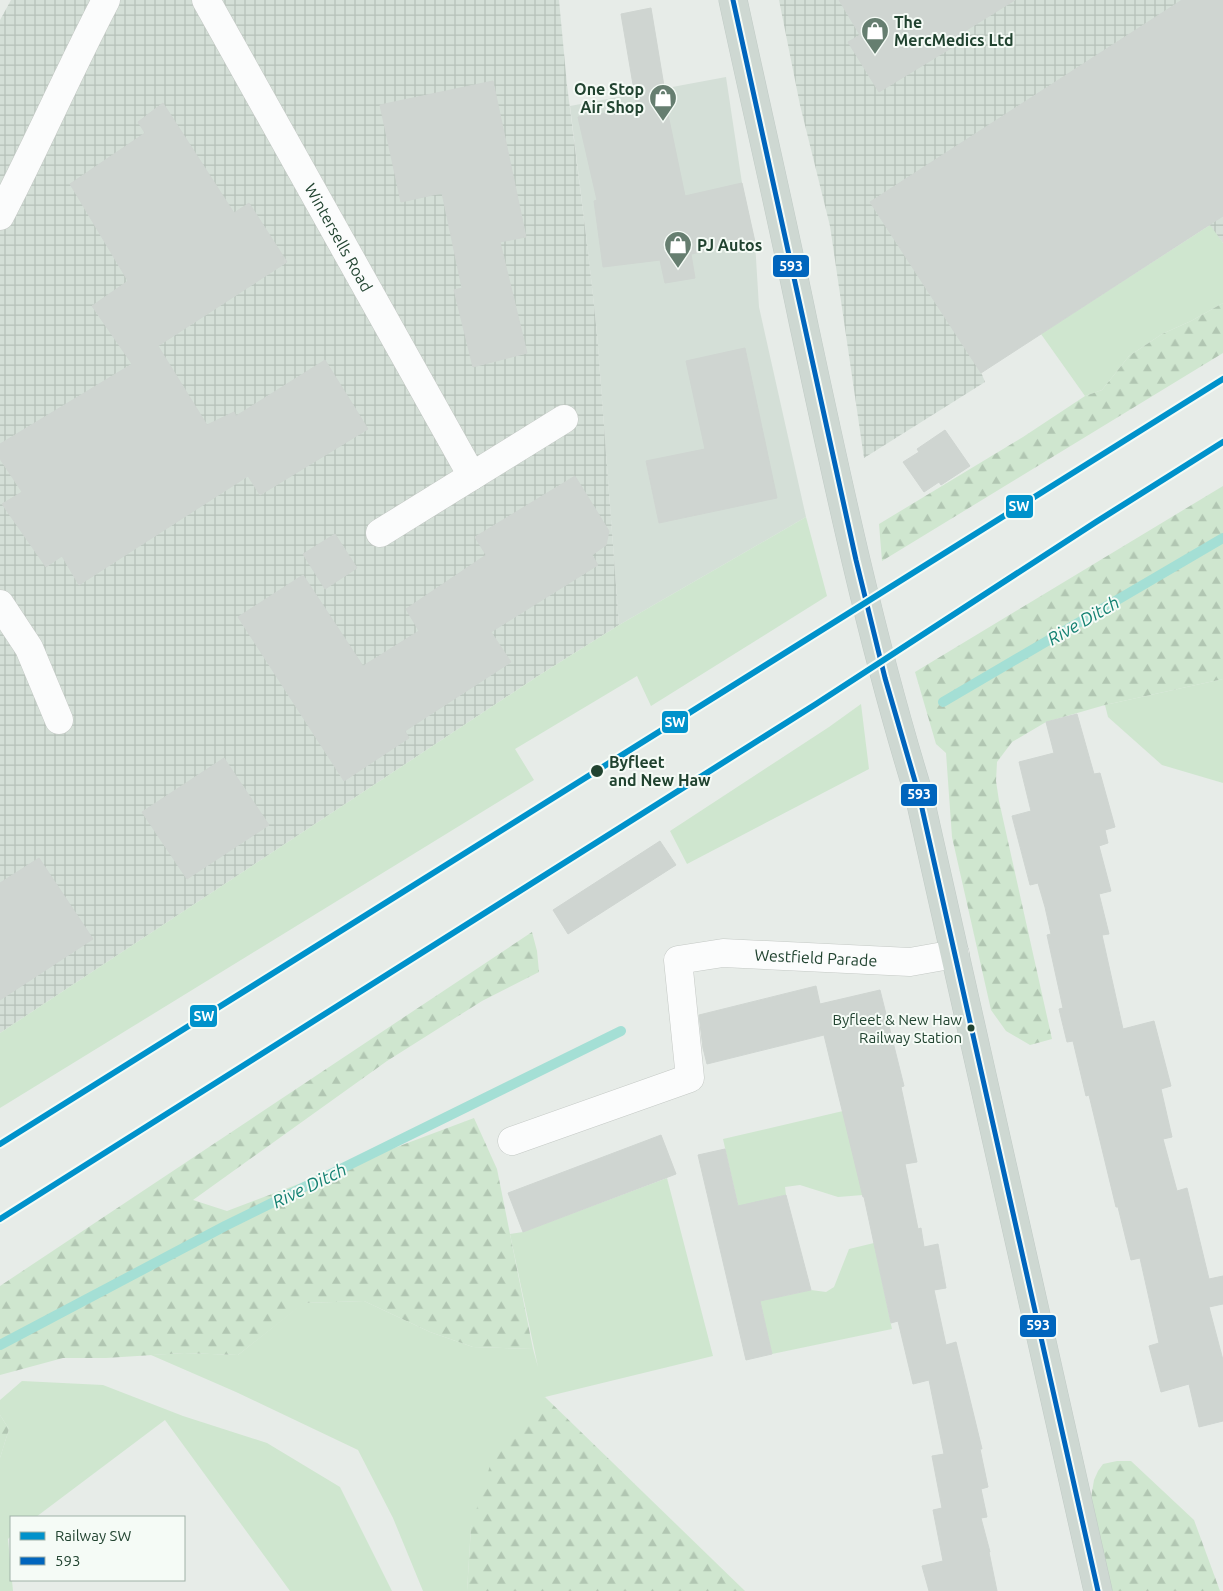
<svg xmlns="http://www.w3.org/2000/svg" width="1223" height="1591" viewBox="0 0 1223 1591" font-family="Ubuntu,sans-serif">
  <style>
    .built { fill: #d4dfd7 }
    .industrial { fill: url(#industrial-grid) }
    .green { fill: #cfe6cf }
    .forest { fill: url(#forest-firs) }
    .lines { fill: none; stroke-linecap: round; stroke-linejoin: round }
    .stream { stroke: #a4dfd5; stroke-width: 10 }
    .building { fill: #cfd5d1; stroke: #cfd5d1 }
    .minor-casing { stroke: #c4c9c5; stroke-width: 29 }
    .major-casing { stroke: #c1cbc6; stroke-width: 29 }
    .minor { stroke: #fbfcfc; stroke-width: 28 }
    .major { stroke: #ced8d2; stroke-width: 28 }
    .bus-1-casing { stroke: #f5fbf6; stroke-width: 9 }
    .bus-1 { stroke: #0065bd; stroke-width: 5 }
    .rail-1-casing { stroke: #f5fbf6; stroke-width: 10 }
    .rail-1 { stroke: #0092cb; stroke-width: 6 }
    .stop-dot { fill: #214330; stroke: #f5fbf6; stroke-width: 2 }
    .labels { text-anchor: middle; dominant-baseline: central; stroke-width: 4; stroke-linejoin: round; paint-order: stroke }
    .bus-label { font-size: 15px; fill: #214330; stroke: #f5fbf6; text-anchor: end }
    .poi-label { font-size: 16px; font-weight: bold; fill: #214330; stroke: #f5fbf6; text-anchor: start }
    .street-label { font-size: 16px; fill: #214330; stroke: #f5fbf6 }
    .stop-label { font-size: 16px; font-weight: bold; fill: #214330; stroke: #f5fbf6; text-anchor: start }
    .water-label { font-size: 18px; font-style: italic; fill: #138172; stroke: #f5fbf6 }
    .line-badge { stroke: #f5fbf6; stroke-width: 2 }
    .badge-label { font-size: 14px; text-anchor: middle; font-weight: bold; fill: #fff }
  </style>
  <defs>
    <pattern id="industrial-grid" width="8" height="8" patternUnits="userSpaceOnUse" patternTransform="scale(1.25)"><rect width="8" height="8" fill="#d4dfd7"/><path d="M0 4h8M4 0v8" fill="none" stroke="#b6c1b9"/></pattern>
    <pattern id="forest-firs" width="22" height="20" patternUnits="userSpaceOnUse" patternTransform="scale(1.25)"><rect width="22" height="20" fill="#cfe6cf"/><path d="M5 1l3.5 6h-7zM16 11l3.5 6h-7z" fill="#b1c6b2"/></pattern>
  </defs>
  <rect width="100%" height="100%" fill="#e7ece8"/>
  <!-- built -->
  <polygon class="built" points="726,77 742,183 755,242 759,307 806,517 619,625 597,333 588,251 570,106"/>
  <!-- industrial -->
  <g class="industrial">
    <polygon points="11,0 559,0 567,85 588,251 597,333 619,625 538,676 0,1033 0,20"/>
    <polygon points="779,0 1223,0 1223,243 1209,225 981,372 985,382 864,458 830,226 800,105"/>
  </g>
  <!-- green -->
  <g class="green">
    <polygon points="1210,225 1223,243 1223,303 1191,321 1162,334 1129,356 1102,390 1085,396 1041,334"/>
    <polygon points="806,517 827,596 651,706 637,676 515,749 534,780 0,1108 0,1033 538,676 619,625"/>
    <polygon points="1223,679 1223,783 1162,765 1108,717 1105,705"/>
    <polygon points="861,704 869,769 687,864 670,831 829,727"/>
    <polygon points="843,1111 863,1195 838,1197 800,1185 785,1187 786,1195 760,1201 784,1296 811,1290 826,1292 834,1287 849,1249 874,1243 892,1329 772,1354 723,1139"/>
    <polygon points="667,1178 713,1356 545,1397 471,1527 467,1591 423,1591 393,1518 358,1450 236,1392 151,1355 184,1353 238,1355 303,1303 364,1301 430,1332 473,1347 533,1349 538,1367 510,1234 523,1232"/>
    <polygon points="22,1381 103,1385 183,1416 267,1443 340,1487 392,1591 290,1591 165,1420 36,1517 11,1517 11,1536 8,1539 13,1591 0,1591 0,1458 9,1429 0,1415 0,1400"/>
  </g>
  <!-- forest -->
  <g class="forest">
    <polygon points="1223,303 1223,353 882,561 879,524 1023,437 1085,396 1102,390 1129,356 1162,334 1191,321"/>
    <polygon points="1223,486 1223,679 1105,705 1046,722 1012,742 997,762 996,781 999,801 1052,1039 1030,1045 1006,1031 991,1010 952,837 946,753 936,744 915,672"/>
    <polygon points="532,932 537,951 539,972 482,1001 387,1061 193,1200 227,1211 474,1118 497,1169 533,1349 473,1347 430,1332 364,1301 304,1303 238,1355 184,1353 106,1358 63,1358 0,1375 0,1286"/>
    <polygon points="545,1397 745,1591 467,1591 471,1527 493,1456"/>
    <polygon points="0,1415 9,1429 0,1458"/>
    <polygon points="1117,1461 1131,1461 1194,1520 1220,1591 1112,1591 1091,1498 1094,1480 1098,1471 1103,1464"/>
  </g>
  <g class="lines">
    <!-- stream -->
    <g class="stream">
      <polyline points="943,702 1223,538"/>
      <polyline points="0,1345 225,1226 621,1031"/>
    </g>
  </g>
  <!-- building -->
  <g class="building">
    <polygon points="839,0 1015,0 957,36 961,42 879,92 848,42 860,35"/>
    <polygon points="1182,0 1223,0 1223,216 981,373 870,202"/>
    <polygon points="651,8 664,86 662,86 685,196 742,183 755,242 691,254 695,278 665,283 660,260 603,267 594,201 597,200 578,117 637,108 621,14"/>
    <polygon points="493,81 526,237 500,242 527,353 473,367 454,290 462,288 442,193 401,202 380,105"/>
    <polygon points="163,103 234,213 249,203 287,262 158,346 207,425 234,412 236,416 325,360 368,429 260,495 248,476 79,585 62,556 46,567 2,504 22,492 0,459 0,444 132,364 92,306 128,281 70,184 145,133 138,122"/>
    <polygon points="745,348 777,498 659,523 646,461 705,449 686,361"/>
    <polygon points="945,430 970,466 941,485 939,482 924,492 903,462 919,452 917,449"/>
    <polygon points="575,476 609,531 606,545 592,555 598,565 491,632 511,662 405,731 409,738 344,781 238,617 303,575 363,666 419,631 406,609 486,555 475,537"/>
    <polygon points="335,534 357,568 325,589 303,554"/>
    <polygon points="1077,714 1094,774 1100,773 1115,827 1105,830 1108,843 1099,846 1111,891 1099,894 1109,934 1102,935 1123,1029 1154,1021 1171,1086 1161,1089 1172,1137 1163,1139 1177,1191 1187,1188 1209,1279 1223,1276 1223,1304 1209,1307 1223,1360 1223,1421 1199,1427 1189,1384 1161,1392 1149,1346 1159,1343 1140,1258 1131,1260 1118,1207 1116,1207 1089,1095 1086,1096 1073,1041 1067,1042 1059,1009 1063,1008 1047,935 1051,934 1045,907 1038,883 1030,885 1012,816 1031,811 1019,762 1054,753 1046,722"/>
    <polygon points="224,758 269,825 187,879 142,812"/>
    <polygon points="660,841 676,865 568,934 553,910"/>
    <polygon points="39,858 93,939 0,1000 0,883"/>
    <polygon points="816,986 820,1004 880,990 904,1086 901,1087 917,1162 905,1164 918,1229 921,1228 924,1247 938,1244 946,1288 934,1290 946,1345 956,1342 982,1449 980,1449 988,1487 981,1489 987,1517 981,1518 990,1552 989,1552 997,1591 929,1591 922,1566 943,1561 933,1510 942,1508 932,1456 944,1454 929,1380 913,1384 898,1321 891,1323 864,1197 863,1197 824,1035 707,1064 703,1048 699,1015"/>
    <polygon points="661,1135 676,1174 523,1232 508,1193"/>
    <polygon points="725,1149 738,1206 786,1195 811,1290 760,1301 772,1354 746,1360 698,1155"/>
  </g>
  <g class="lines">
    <defs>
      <g id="minor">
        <path id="s1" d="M 206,0 L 472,476"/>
        <path d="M 0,216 C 37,145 69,71 106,0"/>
        <polyline points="380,533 564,419"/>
        <polyline points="0,604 29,648 59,720"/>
        <path id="s2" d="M 512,1141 L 690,1078 L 678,960 L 723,953 L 910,962 L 955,954"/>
      </g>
      <path id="major" d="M 733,0 C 756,107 781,214 803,321 C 837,480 871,640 919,795 L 1098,1591"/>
    </defs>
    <!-- minor casing -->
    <use href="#minor" class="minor-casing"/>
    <!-- major casing -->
    <use href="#major" class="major-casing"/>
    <!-- minor -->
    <use href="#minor" class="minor"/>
    <!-- major -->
    <use href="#major" class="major"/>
    <defs>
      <polyline id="bus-1" points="733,0 856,560 885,678 919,795 1098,1591"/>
    </defs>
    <!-- bus-1 casing -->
    <use href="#bus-1" class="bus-1-casing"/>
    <!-- bus-1 -->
    <use href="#bus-1" class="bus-1"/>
    <defs>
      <g id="rail-1">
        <polyline points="0,1144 1223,379"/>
        <polyline points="0,1219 816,704 1096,522 1223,442"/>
      </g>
    </defs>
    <!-- rail-1 casing -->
    <use href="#rail-1" class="rail-1-casing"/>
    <!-- rail-1 -->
    <use href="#rail-1" class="rail-1"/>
  </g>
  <!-- icons -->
  <defs>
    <symbol id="shop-pin" viewBox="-11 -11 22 30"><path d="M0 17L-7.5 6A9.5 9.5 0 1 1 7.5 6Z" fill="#667e70" stroke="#f5fbf6"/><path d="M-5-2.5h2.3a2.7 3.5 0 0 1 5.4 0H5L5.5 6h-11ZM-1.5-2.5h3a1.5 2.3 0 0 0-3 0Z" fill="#fff"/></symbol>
  </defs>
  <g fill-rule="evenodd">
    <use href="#shop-pin" x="859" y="15" width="32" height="43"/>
    <use href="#shop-pin" x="647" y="82" width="32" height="43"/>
    <use href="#shop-pin" x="662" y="229" width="32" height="43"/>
  </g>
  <!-- markers -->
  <g class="stop-dot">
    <circle cx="597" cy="771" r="7"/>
    <circle cx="971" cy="1028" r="4.5"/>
  </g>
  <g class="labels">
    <!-- bus labels -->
    <g class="bus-label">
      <text x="962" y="1019">Byfleet &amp; New Haw<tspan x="962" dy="18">Railway Station</tspan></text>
    </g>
    <!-- poi labels -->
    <g class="poi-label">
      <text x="894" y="22">The<tspan x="894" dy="18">MercMedics Ltd</tspan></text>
      <text x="644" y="89" text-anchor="end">One Stop<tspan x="644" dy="18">Air Shop</tspan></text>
      <text x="697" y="245">PJ Autos</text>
    </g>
    <!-- street labels -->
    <g class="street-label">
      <text stroke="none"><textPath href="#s1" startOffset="272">Wintersells Road</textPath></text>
      <text stroke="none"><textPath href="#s2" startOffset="446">Westfield Parade</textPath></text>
    </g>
    <!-- stop labels -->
    <g class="stop-label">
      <text x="609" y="762">Byfleet<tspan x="609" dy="18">and New Haw</tspan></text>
    </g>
    <!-- water labels -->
    <g class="water-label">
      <text transform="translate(1083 620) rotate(-30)">Rive Ditch</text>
      <text transform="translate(309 1185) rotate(-26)">Rive Ditch</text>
    </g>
  </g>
  <g class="line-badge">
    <rect x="772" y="254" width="38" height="24" rx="5" fill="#0065bd"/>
    <rect x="1005" y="494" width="29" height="25" rx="5" fill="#0092cb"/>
    <rect x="661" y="710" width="28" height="24" rx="5" fill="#0092cb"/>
    <rect x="900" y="783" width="38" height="24" rx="5" fill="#0065bd"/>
    <rect x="189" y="1004" width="29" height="24" rx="5" fill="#0092cb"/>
    <rect x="1019" y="1314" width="38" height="24" rx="5" fill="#0065bd"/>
  </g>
  <g class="badge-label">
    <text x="791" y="271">593</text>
    <text x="1019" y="511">SW</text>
    <text x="675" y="727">SW</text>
    <text x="919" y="799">593</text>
    <text x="204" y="1021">SW</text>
    <text x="1038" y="1330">593</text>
  </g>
  <!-- legend -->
  <rect x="10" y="1516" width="175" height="65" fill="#f5fbf6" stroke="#a0b1a7"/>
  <rect x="20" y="1532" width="25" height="8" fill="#0092cb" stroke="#a0b1a7"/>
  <text x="55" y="1541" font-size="15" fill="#214330">Railway SW</text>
  <rect x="20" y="1557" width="25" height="8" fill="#0065bd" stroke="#a0b1a7"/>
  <text x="55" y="1566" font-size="15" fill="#214330">593</text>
</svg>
